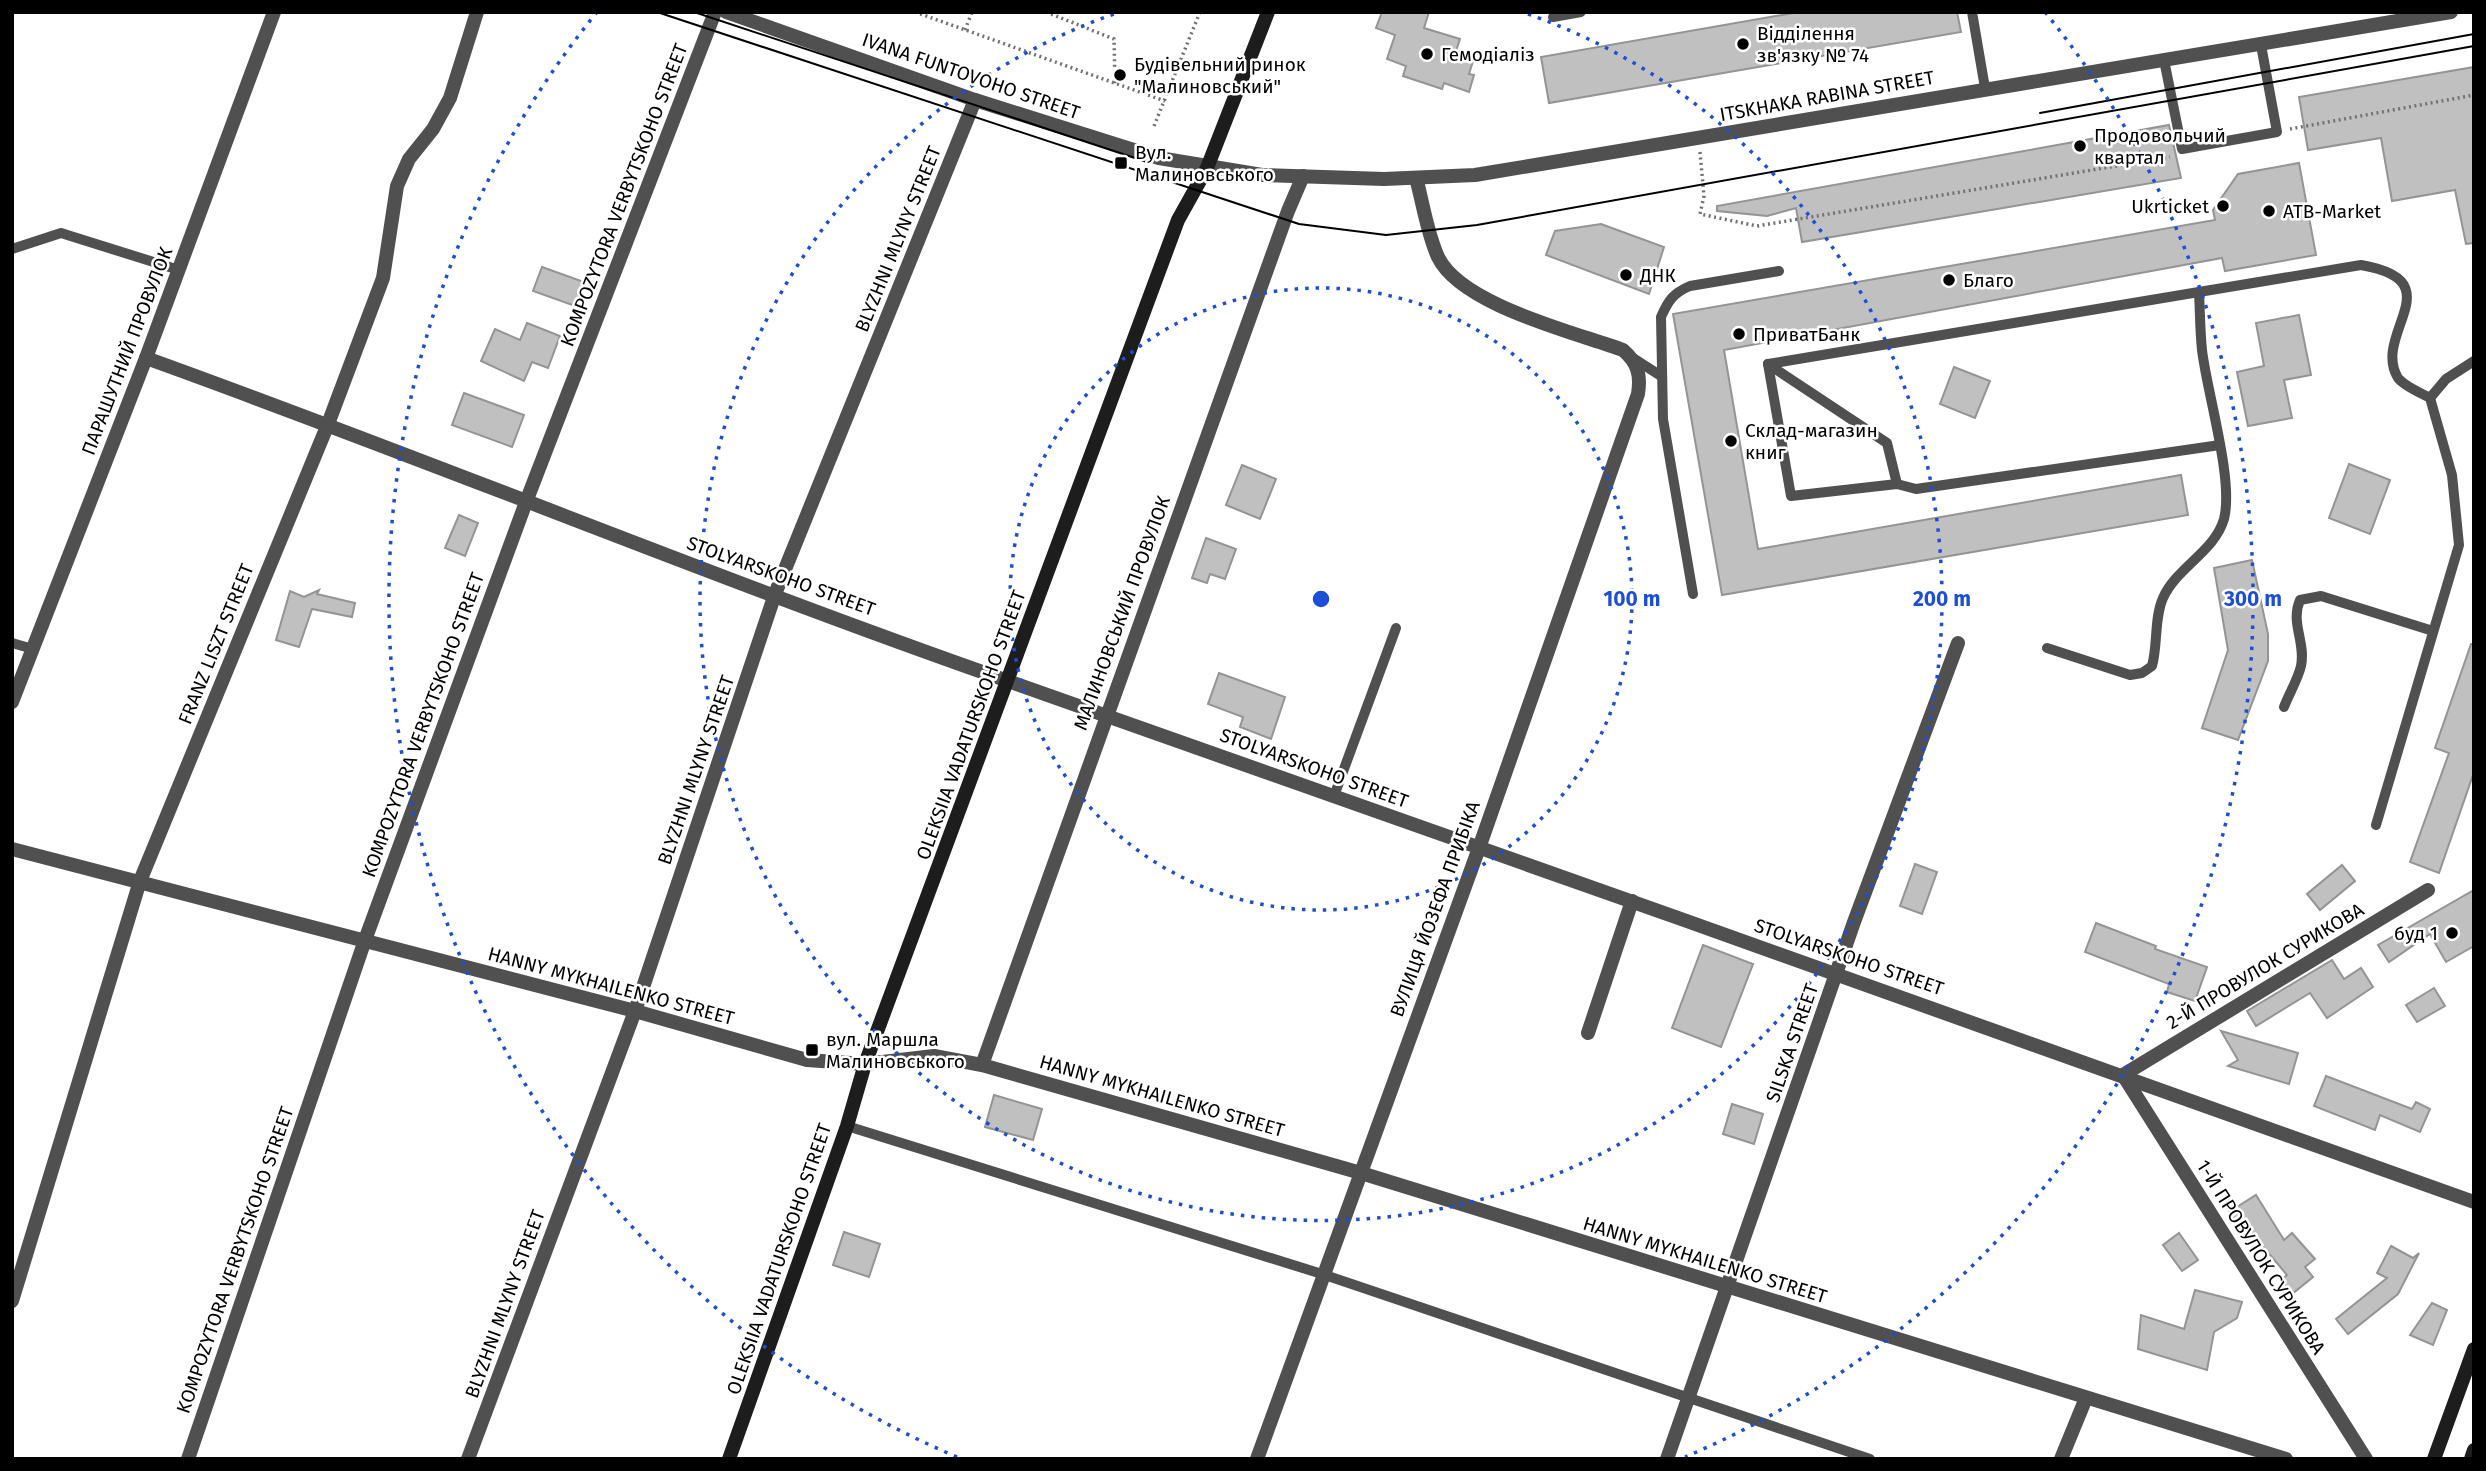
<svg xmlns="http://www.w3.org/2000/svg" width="2486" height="1471" viewBox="0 0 2486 1471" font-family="'Fira Sans',sans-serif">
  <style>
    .building { fill: #c0c0c0; stroke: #949494; stroke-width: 2 }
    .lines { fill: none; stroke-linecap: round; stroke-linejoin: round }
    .path { stroke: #727272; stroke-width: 3.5; stroke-dasharray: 2 3.5; stroke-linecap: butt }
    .service { stroke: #505050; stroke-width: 10 }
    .minor { stroke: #505050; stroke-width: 14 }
    .tertiary { stroke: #505050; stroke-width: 14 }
    .secondary { stroke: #1d1d1d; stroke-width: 14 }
    .tram { stroke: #000; stroke-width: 2 }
    .ring { fill: none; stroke: #1d4ed8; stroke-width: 3.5; stroke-dasharray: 3.5 7 }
    .poi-dot { fill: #000; stroke: #fff; stroke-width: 2.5 }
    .labels { text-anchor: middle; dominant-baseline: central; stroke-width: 5; stroke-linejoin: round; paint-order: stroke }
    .poi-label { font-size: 19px; fill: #000; stroke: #fff; text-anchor: start }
    .street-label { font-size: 19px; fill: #000; stroke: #fff }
    .centre { fill: #1d4ed8; stroke: #fff; stroke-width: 3.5 }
    .ring-label { font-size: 21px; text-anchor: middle; font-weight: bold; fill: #1d4ed8; stroke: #fff; stroke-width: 5; stroke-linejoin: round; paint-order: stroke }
  </style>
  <rect width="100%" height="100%" fill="#fff"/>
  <!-- building -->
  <g class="building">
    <polygon points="1382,12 1429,12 1424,28 1460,39 1456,51 1474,58 1469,74 1474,75 1469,92 1444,83 1442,89 1403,76 1406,66 1387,59 1395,35 1376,28"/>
    <polygon points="1799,12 1957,12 1961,32 1549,103 1541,57"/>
    <polygon points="2474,67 2474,243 2466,244 2455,190 2392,201 2381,138 2308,150 2299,97"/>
    <polygon points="2169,125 2181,178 1802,242 1796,208 1767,216 1717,211 1717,206"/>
    <polygon points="2299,163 2316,255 2225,271 2222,258 1724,350 1758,549 2181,475 2188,515 1722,595 1673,314 2215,220 2213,210 2238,174"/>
    <polygon points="1601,224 1664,247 1649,294 1546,255 1555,231"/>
    <polygon points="542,267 584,282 575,306 533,291"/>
    <polygon points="2299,315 2311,375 2284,380 2292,418 2248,426 2237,372 2264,366 2256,323"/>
    <polygon points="527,323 560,336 548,368 532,362 524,381 481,361 495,329 520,340"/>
    <polygon points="1954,367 1990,381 1975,418 1940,404"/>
    <polygon points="464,393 524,415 512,447 452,425"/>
    <polygon points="2349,464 2390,480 2370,534 2329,518"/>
    <polygon points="1242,465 1276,479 1260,519 1226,505"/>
    <polygon points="459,515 478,523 465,556 445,548"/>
    <polygon points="1206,538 1236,549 1225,579 1210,574 1207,583 1192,578"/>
    <polygon points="2252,560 2268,634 2268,661 2238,740 2202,728 2228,650 2214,568"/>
    <polygon points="319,590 317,594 355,603 352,617 312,609 299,647 276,640 290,591 304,597"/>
    <polygon points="2471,644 2474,644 2474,772 2439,873 2410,862 2449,753 2435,748"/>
    <polygon points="1219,673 1285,697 1271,739 1240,727 1243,717 1208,704"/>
    <polygon points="1915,864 1937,872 1922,914 1900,906"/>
    <polygon points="2342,865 2355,881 2320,910 2307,894"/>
    <polygon points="2474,890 2474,946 2446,962 2430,934 2389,962 2378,945"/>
    <polygon points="2096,923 2156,946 2155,949 2207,967 2195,1001 2167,992 2169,984 2085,952"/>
    <polygon points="1703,945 1753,964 1721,1047 1672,1028"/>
    <polygon points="2332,960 2344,979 2361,968 2373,987 2327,1018 2310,993 2256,1026 2247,1011"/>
    <polygon points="2434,988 2445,1006 2417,1022 2406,1005"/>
    <polygon points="2221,1031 2298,1053 2289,1084 2228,1066 2238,1060"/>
    <polygon points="2326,1076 2412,1109 2416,1102 2430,1109 2420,1132 2380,1115 2375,1130 2314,1106"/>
    <polygon points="994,1095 1042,1109 1033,1140 985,1127"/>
    <polygon points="1732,1104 1763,1114 1754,1144 1723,1134"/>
    <polygon points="2256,1195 2284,1240 2292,1233 2315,1259 2305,1267 2313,1277 2292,1294 2281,1280 2287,1275 2255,1237 2247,1241 2229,1212"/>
    <polygon points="844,1232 880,1244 869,1277 833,1265"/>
    <polygon points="2179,1233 2198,1260 2182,1271 2163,1245"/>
    <polygon points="2391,1246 2413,1258 2419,1253 2398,1294 2348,1334 2336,1319 2387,1278 2377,1273"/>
    <polygon points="2195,1290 2242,1302 2237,1318 2214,1332 2207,1370 2138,1349 2141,1315 2184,1329"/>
    <polygon points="2432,1303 2447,1310 2433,1345 2410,1335"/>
  </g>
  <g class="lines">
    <!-- path -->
    <g class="path">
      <polyline points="915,12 1165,101"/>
      <polyline points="1046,12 1114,39 1115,84"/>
      <polyline points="965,30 972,12"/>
      <polyline points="1154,126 1200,12"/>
      <polyline points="2290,129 2474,95"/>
      <polyline points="1700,152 1704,196 1700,214 1757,226 2170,157"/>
    </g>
    <!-- service -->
    <g class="service">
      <polyline points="1972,12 1985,88"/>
      <polyline points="1553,17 1581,12"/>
      <polyline points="2164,60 2182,149 2277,132 2261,45"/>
      <polyline points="12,249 61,233 179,270"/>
      <polyline points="1633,358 1661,376"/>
      <path d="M 1768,364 L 2361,265 C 2455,281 2371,334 2398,378 C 2404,386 2421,393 2430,398 L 2452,475 L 2459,545 L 2376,825"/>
      <polyline points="1768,364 1791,496 1897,484 1916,489 2220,445"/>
      <polyline points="1768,364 1887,443 1897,484"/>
      <polyline points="2430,398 2446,379 2474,361"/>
      <path d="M 1693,594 L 1663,419 L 1661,317 C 1668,301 1673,293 1690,286 L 1779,271"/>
      <polyline points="12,643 33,649"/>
      <path d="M 2047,648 L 2130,675 L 2142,673 L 2152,666 C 2158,645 2154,618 2163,598 C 2176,568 2215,551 2224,519 C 2234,480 2207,393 2202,350 C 2200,331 2200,311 2199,292"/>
      <path d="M 2284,707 C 2289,694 2298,679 2301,666 C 2306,642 2290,623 2300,600 L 2321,596 L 2433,631"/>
      <polyline points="1334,796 1396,628"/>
      <polyline points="847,1126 1322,1274 1870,1459"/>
    </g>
    <!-- minor -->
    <g class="minor">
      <path d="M 146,358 C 435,462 719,580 1008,681 C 1497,854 1986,1026 2474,1202"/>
      <polyline points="12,702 146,358 274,12"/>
      <polyline points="140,881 328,424 383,278 397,186 409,159 433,129 450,98 477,12"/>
      <polyline points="1588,1033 1632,901"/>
      <polyline points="982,1065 1288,211 1303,176"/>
      <polyline points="188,1459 365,940 526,502 715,12"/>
      <polyline points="468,1459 635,1011 775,594 975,100"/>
      <path d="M 1257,1459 L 1479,848 L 1638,394 C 1641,375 1638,363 1623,350 C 1574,332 1461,305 1438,257 C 1427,233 1423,203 1416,178"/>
      <polyline points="1667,1459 1854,922 1958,643"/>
      <polyline points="2061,1459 2086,1398"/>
      <polyline points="2366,1459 2123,1075 2428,890"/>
    </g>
    <!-- tertiary -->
    <g class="tertiary">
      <polyline points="726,12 975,100 1159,158 1262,175 1384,179 1475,175 2451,12"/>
      <polyline points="12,849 635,1011 807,1060 865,1064 934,1056 982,1065 1361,1173 2286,1459"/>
      <polyline points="12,1301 140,881"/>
    </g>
    <!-- secondary -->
    <g class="secondary">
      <polyline points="729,1459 847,1126 865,1064 1178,220 1207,168 1268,12"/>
      <polyline points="2434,1459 2474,1349"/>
      <polyline points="2471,1459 2474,1450"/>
    </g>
    <!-- tram -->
    <g class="tram">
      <polyline points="657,12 1299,224 1386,235 1477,225 2474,46"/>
      <polyline points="694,12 1147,162"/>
      <polyline points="2040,113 2474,34"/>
    </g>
  </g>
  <!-- distance rings -->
  <g class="ring">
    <circle cx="1321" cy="599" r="311"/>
    <path d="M1528 14A621 621 0 1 1 1114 14"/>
    <path d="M957 1457A932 932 0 0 1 597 12M2045 12A932 932 0 0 1 1685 1457"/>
  </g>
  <!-- markers -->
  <g class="poi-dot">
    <circle cx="1743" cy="44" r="7"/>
    <circle cx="1427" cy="54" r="7"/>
    <circle cx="1120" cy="75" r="7"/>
    <circle cx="2080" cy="146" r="7"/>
    <rect x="1114" y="156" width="14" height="14" rx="3.5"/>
    <circle cx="2223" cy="206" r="7"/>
    <circle cx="2269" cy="211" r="7"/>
    <circle cx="1626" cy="275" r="7"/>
    <circle cx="1949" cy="280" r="7"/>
    <circle cx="1739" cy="334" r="7"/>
    <circle cx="1731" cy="441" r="7"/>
    <circle cx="2452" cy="933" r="7"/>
    <rect x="805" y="1043" width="14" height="14" rx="3.5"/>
  </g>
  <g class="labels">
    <!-- poi labels -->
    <g class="poi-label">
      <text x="1757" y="33">Відділення<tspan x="1757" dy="22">зв'язку № 74</tspan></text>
      <text x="1441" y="54">Гемодіаліз</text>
      <text x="1134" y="64">Будівельний ринок<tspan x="1134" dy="22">"Малиновський"</tspan></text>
      <text x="2094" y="135">Продовольчий<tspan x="2094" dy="22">квартал</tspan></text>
      <text x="1135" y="152">Вул.<tspan x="1135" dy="22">Малиновського</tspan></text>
      <text x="2209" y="206" text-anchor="end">Ukrticket</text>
      <text x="2283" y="211">ATB-Market</text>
      <text x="1640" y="275">ДНК</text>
      <text x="1963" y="280">Благо</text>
      <text x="1753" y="334">ПриватБанк</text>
      <text x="1745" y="430">Склад-магазин<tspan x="1745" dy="22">книг</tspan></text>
      <text x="2438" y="933" text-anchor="end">буд 1</text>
      <text x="826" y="1039">вул. Маршла<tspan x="826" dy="22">Малиновського</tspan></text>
    </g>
    <!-- street labels -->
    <g class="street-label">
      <text transform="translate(971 76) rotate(19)">IVANA FUNTOVOHO STREET</text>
      <text transform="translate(1827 96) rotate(-10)">ITSKHAKA RABINA STREET</text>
      <text transform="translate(624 195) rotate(-69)">KOMPOZYTORA VERBYTSKOHO STREET</text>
      <text transform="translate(898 239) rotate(-68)">BLYZHNI MLYNY STREET</text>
      <text transform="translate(127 351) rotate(-69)">ПАРАШУТНИЙ ПРОВУЛОК</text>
      <text transform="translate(781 576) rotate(20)">STOLYARSKOHO STREET</text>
      <text transform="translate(1122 613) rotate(-70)">МАЛИНОВСЬКИЙ ПРОВУЛОК</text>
      <text transform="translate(216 644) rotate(-68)">FRANZ LISZT STREET</text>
      <text transform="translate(423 725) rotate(-70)">KOMPOZYTORA VERBYTSKOHO STREET</text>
      <text transform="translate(971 725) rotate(-70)">OLEKSIIA VADATURSKOHO STREET</text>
      <text transform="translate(1314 768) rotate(20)">STOLYARSKOHO STREET</text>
      <text transform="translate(696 770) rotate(-71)">BLYZHNI MLYNY STREET</text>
      <text transform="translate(1435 909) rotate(-70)">ВУЛИЦЯ ЙОЗЕФА ПРИБІКА</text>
      <text transform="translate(1849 957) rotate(19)">STOLYARSKOHO STREET</text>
      <text transform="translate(2265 966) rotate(-31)">2-Й ПРОВУЛОК СУРИКОВА</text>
      <text transform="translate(611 986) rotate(15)">HANNY MYKHAILENKO STREET</text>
      <text transform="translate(1792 1043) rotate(-71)">SILSKA STREET</text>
      <text transform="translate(1162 1096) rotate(16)">HANNY MYKHAILENKO STREET</text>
      <text transform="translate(2261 1257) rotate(58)">1-Й ПРОВУЛОК СУРИКОВА</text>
      <text transform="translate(779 1259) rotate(-71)">OLEKSIIA VADATURSKOHO STREET</text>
      <text transform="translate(235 1260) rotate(-71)">KOMPOZYTORA VERBYTSKOHO STREET</text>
      <text transform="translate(1705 1260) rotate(17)">HANNY MYKHAILENKO STREET</text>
      <text transform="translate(505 1304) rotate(-70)">BLYZHNI MLYNY STREET</text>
    </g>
  </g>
  <circle cx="1321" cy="599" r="10" class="centre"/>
  <g class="ring-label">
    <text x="1632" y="606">100 m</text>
    <text x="1942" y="606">200 m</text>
    <text x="2253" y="606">300 m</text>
  </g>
  <!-- border -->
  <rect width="2486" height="1471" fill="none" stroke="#000000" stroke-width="28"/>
</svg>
